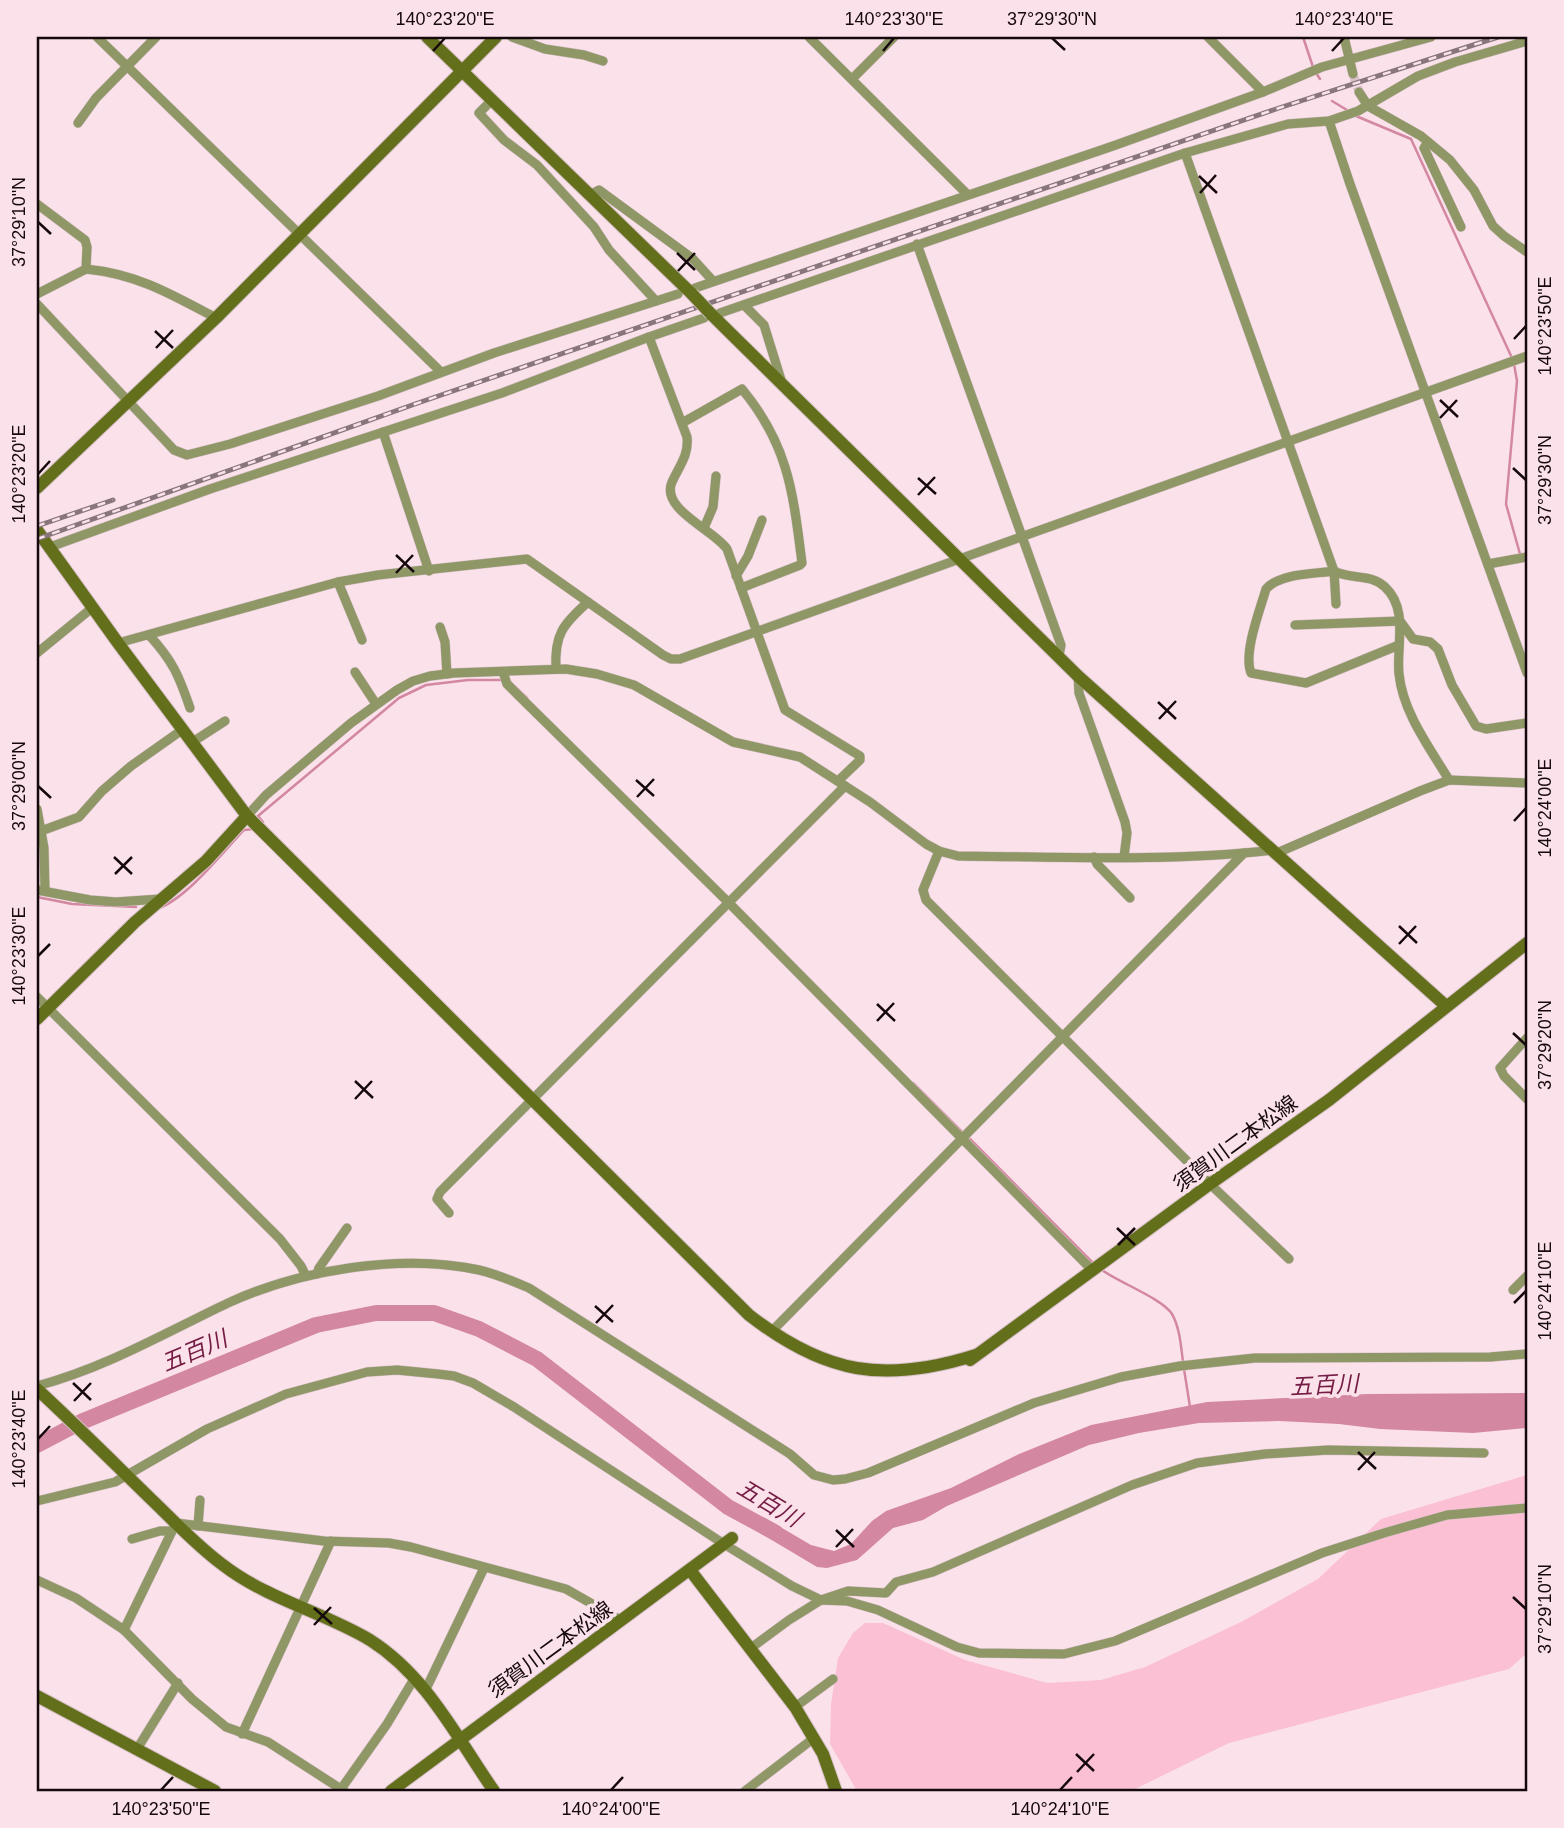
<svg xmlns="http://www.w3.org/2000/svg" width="1564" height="1828" viewBox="0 0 1564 1828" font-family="Helvetica,'Noto Sans JP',sans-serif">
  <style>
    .green { fill: #fbc0d3 }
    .water { fill: #d387a1 }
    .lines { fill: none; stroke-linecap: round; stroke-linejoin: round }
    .stream { stroke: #d387a1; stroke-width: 2.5 }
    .river { stroke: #d387a1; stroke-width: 16 }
    .street-tunnel { stroke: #d9c1c9; stroke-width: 9; stroke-dasharray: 9 4.5; stroke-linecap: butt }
    .street-casing { stroke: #d6bfc7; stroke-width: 10 }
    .secondary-casing { stroke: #d6bfc7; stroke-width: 14 }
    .street { stroke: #8e9765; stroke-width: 9 }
    .secondary { stroke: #636f1a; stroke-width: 12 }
    .rail-casing { stroke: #89767d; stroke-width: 5 }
    .rail { stroke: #fbe2ea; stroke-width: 2.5; stroke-dasharray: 8; stroke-linecap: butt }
    .secondary-bridge-casing { stroke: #d6bfc7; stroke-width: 14; stroke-linecap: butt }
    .secondary-bridge { stroke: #636f1a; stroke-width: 12 }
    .ticks { fill: none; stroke: #16090e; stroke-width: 2.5 }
    .labels { text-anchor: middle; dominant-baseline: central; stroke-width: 7; stroke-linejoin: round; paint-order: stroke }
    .street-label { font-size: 21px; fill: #16090e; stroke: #fbe2ea }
    .water-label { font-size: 23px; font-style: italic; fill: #751c44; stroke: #fbe2ea }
    .neatline { fill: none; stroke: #16090e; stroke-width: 2.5 }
    .ticks-label { font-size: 18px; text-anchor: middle; fill: #16090e }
  </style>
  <rect width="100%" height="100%" fill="#fbe2ea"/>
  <!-- green -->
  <polygon class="green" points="1527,1475 1527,1653 1509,1669 1229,1743 1131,1791 857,1791 830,1744 831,1704 838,1658 853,1633 865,1623 883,1623 965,1660 1047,1683 1101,1680 1145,1667 1241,1622 1318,1579 1381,1519"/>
  <!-- water -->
  <polygon class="water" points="1527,1393 1527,1428 1473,1433 1380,1429 1339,1424 1279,1421 1199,1423 1139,1433 1089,1445 947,1506 923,1520 893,1528 857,1560 827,1568 817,1567 753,1529 765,1518 811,1545 834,1551 851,1544 872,1521 886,1511 951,1488 1019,1454 1091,1425 1207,1402 1367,1394"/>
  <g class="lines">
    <!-- stream -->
    <g class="stream">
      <polyline points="1303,37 1313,67"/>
      <polyline points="1316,73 1320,79"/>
      <polyline points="1332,101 1347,110"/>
      <polyline points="1356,116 1411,139 1512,358"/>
      <polyline points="1514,364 1517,381 1506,504 1520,554"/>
      <polyline points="509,681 527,698"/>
      <polyline points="263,822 258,816 399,698 426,685 468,680 502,680"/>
      <polyline points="37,897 72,904 136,907"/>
      <path d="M 159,908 C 187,898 223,852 244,830 L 254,829"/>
      <polyline points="913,1083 963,1133"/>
      <polyline points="968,1137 1094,1264"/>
      <path d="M 1102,1270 C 1118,1282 1163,1299 1172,1314 C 1180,1328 1181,1347 1183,1362"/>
      <polyline points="1184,1369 1190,1407"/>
    </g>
    <!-- river -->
    <polyline class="river" points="37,1445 81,1422 316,1325 376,1313 434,1313 479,1329 537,1359 728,1507 776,1533"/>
    <!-- street-tunnel -->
    <polyline class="street-tunnel" points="1353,74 1359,92"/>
    <defs>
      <g id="street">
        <polyline points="97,37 440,371"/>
        <polyline points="512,37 545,49 584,55 603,61"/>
        <polyline points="809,37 967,194"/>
        <polyline points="1208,37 1263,92"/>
        <polyline points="1344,37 1353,74"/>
        <polyline points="852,79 894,37"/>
        <polyline points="1359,92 1368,106 1421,136 1450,160 1474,190 1493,226 1504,236 1527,252"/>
        <polyline points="492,100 479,113 504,140 537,165 594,227 609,250 656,301"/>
        <polyline points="1329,121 1350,184 1527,673"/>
        <polyline points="78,123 96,98 156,37"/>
        <polyline points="1428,142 1424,148 1461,227"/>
        <path d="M 1185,153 L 1334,571 C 1351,580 1370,573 1385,587 C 1409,609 1396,646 1399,674 C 1403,713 1430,748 1449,780"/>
        <polyline points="590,195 599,190 693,259 713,281"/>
        <polyline points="37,204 85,240 87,247 86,269 37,294"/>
        <polyline points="917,244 1061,645 1059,656"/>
        <path d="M 86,269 C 137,274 171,294 216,318"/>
        <polyline points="695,288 1113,146 1263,92 1322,67 1431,37"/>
        <polyline points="37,304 174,450 187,455 230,444 378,396 494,353 678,294"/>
        <polyline points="744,305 764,325 782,383"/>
        <polyline points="720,313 1185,153 1288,124 1329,121 1358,111 1418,76 1455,62 1527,41"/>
        <path d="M 649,337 L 687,437 C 689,456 679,466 672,482 C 660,509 714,530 727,549 L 785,710 L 860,756 L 860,760 L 838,781"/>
        <path d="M 682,423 L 742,389 C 789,446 793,493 802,563 L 800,565 L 741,588"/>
        <polyline points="383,432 429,571"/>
        <polyline points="704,528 713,507 716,476"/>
        <polyline points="50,547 210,489 502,393 649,337 704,318"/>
        <polyline points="1488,564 1527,557"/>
        <polyline points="736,576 748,556 762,520"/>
        <polyline points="338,582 362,640"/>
        <path d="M 1336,604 L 1334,571 C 1314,574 1280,573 1266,589 C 1260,610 1243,653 1251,673 L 1306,683 L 1399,645"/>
        <polyline points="1295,625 1400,621 1413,639 1430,642 1438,649 1452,685 1476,726 1486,729 1527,723"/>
        <polyline points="440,627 445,642 447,674"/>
        <path d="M 149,635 C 173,661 179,676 190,708"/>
        <polyline points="118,643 338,582 378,575 527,559 663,655 671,659 680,659 1527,356"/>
        <polyline points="37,653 92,608"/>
        <path d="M 556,669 C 554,635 563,624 588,602"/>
        <polyline points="355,672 376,704"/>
        <polyline points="503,672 507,684 518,695 729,903 1093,1271"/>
        <polyline points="1078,676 1079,693 1125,822 1127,833 1124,857"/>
        <polyline points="191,743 225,721"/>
        <polyline points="37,809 44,848 45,891"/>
        <path d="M 247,816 L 266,795 L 351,723 L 397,690 L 413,681 L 430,676 L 454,673 L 566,669 L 597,674 L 634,685 L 733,742 L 800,757 L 870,802 L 926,844 L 939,851 L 958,856 C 1062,857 1170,862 1274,850"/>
        <polyline points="41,831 79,817 102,791 131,766 182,730"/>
        <polyline points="939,851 923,890 926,900 1210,1184 1289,1259"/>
        <polyline points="1277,853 1420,791 1449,780 1527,783"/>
        <polyline points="1094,857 1097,864 1130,898"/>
        <polyline points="37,890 90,900 116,902 160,899"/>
        <polyline points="37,997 280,1239 301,1266 306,1276"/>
        <polyline points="1527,1038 1500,1068 1504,1076 1527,1099"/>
        <polyline points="449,1213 437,1199 440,1192 845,786"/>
        <polyline points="317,1274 319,1268 347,1228"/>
        <polyline points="1513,1290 1527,1276"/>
        <polyline points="771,1332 1244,853"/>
        <path d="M 37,1386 C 105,1368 165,1333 228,1303 C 300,1270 400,1253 479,1270 C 496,1274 513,1281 529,1288 L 790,1454 L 814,1475 L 833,1480 L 845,1479 L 868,1473 L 1034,1403 L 1121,1377 L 1180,1366 L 1255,1358 L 1490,1357 L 1527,1354"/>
        <polyline points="37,1501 115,1482 207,1429 286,1394 367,1372 397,1370 438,1374 454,1376 473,1383 514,1407 724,1544 792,1586 821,1600 848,1591 886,1593 896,1582 933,1572 1132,1485 1197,1463 1265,1454 1328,1450 1484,1453"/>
        <polyline points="198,1526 200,1500"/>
        <polyline points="132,1539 160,1531 171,1531"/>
        <polyline points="37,1580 76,1598 124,1630 192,1699 226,1727 268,1742 344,1791"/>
        <polyline points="124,1630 176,1523 324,1541 389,1543 411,1547 566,1589 622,1621"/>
        <polyline points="751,1648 789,1620 821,1600 847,1601 878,1610 957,1647 979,1653 1064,1654 1115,1641 1322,1553 1384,1533 1447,1515 1527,1508"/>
        <polyline points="425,1691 484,1568"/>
        <polyline points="795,1707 833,1679"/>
        <polyline points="242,1734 331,1541"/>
        <polyline points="137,1749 178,1683"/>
        <polyline points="341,1789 387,1724 414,1679"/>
        <polyline points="745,1791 814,1738"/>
      </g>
      <g id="secondary">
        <polyline points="427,37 692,294"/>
        <polyline points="711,314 1078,676 1446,1006"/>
        <polyline points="37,488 216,318 496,37"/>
        <path d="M 37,530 L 118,643 L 247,816 L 749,1315 C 825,1374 884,1384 976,1355"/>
        <polyline points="37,1019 135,922 206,861 247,816"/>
        <polyline points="970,1360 1210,1184 1329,1100 1527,943"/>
        <path d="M 37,1389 C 76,1425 114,1463 152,1500 C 175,1522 197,1546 223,1565 C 267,1599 323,1612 370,1640 C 427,1676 457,1738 494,1791"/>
        <polyline points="690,1570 795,1707 823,1754 836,1791"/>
        <polyline points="37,1696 215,1791"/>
        <polyline points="391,1791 732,1538"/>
      </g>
    </defs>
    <!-- street casing -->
    <use href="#street" class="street-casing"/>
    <!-- secondary casing -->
    <use href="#secondary" class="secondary-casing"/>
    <!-- street -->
    <use href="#street" class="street"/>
    <!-- secondary -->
    <use href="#secondary" class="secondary"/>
    <defs>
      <g id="rail">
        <polyline points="37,526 113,500"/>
        <polyline points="37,539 415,404 1279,108 1498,37"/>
      </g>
    </defs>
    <!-- rail casing -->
    <use href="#rail" class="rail-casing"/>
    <!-- rail -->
    <use href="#rail" class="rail"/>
    <defs>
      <polyline id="secondary-bridge" points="692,294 711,314"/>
    </defs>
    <!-- secondary-bridge casing -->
    <use href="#secondary-bridge" class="secondary-bridge-casing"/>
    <!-- secondary-bridge -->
    <use href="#secondary-bridge" class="secondary-bridge"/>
  </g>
  <!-- ticks -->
  <path class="ticks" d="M 1052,38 L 1065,50M 433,51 L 445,38M 883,51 L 894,38M 1332,51 L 1344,38M 1199,176 L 1217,193M 1200,193 L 1216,175M 38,222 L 51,234M 677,253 L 695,270M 678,271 L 695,253M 155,331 L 173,348M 1514,339 L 1526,326M 156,348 L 173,330M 1440,400 L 1458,417M 1440,418 L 1457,400M 1513,468 L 1526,480M 38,474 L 50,461M 918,478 L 936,494M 918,495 L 935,477M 396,555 L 414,572M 396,573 L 413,555M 1158,702 L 1176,719M 1159,719 L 1176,701M 636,780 L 654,796M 38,786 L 51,798M 637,797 L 654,779M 1514,821 L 1526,808M 114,857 L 132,874M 115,874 L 132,857M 1399,926 L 1417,943M 1399,944 L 1416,926M 38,956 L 50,944M 877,1004 L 895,1021M 877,1021 L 894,1003M 1513,1033 L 1526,1045M 355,1081 L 373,1098M 355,1099 L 372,1081M 1117,1228 L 1135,1245M 1118,1245 L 1135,1228M 1514,1303 L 1526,1291M 595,1306 L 613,1322M 596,1323 L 613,1305M 73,1383 L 91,1400M 74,1401 L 91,1383M 38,1439 L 50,1426M 1358,1452 L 1376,1469M 1358,1470 L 1375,1452M 836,1530 L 854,1547M 836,1547 L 853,1529M 1513,1597 L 1526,1609M 314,1608 L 332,1624M 314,1625 L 331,1607M 1076,1754 L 1094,1771M 1077,1772 L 1094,1754M 161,1790 L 173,1777M 611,1790 L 623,1777M 1060,1790 L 1072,1777"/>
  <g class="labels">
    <!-- street labels -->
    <g class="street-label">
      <text transform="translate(1235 1143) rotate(-36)">須賀川二本松線</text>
      <text transform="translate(550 1649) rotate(-36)">須賀川二本松線</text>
    </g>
    <!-- water labels -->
    <g class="water-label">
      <text transform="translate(194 1351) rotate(-23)">五百川</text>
      <text transform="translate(1324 1385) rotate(-3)">五百川</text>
      <text transform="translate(769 1503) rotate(31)">五百川</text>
    </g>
  </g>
  <!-- border -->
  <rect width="1564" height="1828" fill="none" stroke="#fbe2ea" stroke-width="77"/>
  <rect x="38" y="38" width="1488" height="1752" class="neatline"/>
  <g class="ticks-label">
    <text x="445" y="25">140°23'20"E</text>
    <text x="894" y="25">140°23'30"E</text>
    <text x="1052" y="25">37°29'30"N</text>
    <text x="1344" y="25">140°23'40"E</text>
    <text transform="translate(19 222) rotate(-90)" y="6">37°29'10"N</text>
    <text transform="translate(1545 326) rotate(-90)" y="6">140°23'50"E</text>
    <text transform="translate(19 474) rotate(-90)" y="6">140°23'20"E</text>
    <text transform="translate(1545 480) rotate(-90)" y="6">37°29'30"N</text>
    <text transform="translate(19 786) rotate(-90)" y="6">37°29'00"N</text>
    <text transform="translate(1545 808) rotate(-90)" y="6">140°24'00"E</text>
    <text transform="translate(19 956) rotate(-90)" y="6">140°23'30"E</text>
    <text transform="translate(1545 1045) rotate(-90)" y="6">37°29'20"N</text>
    <text transform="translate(1545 1291) rotate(-90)" y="6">140°24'10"E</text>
    <text transform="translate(19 1439) rotate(-90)" y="6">140°23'40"E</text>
    <text transform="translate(1545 1609) rotate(-90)" y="6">37°29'10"N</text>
    <text x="161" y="1815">140°23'50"E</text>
    <text x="611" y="1815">140°24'00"E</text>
    <text x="1060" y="1815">140°24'10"E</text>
  </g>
</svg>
